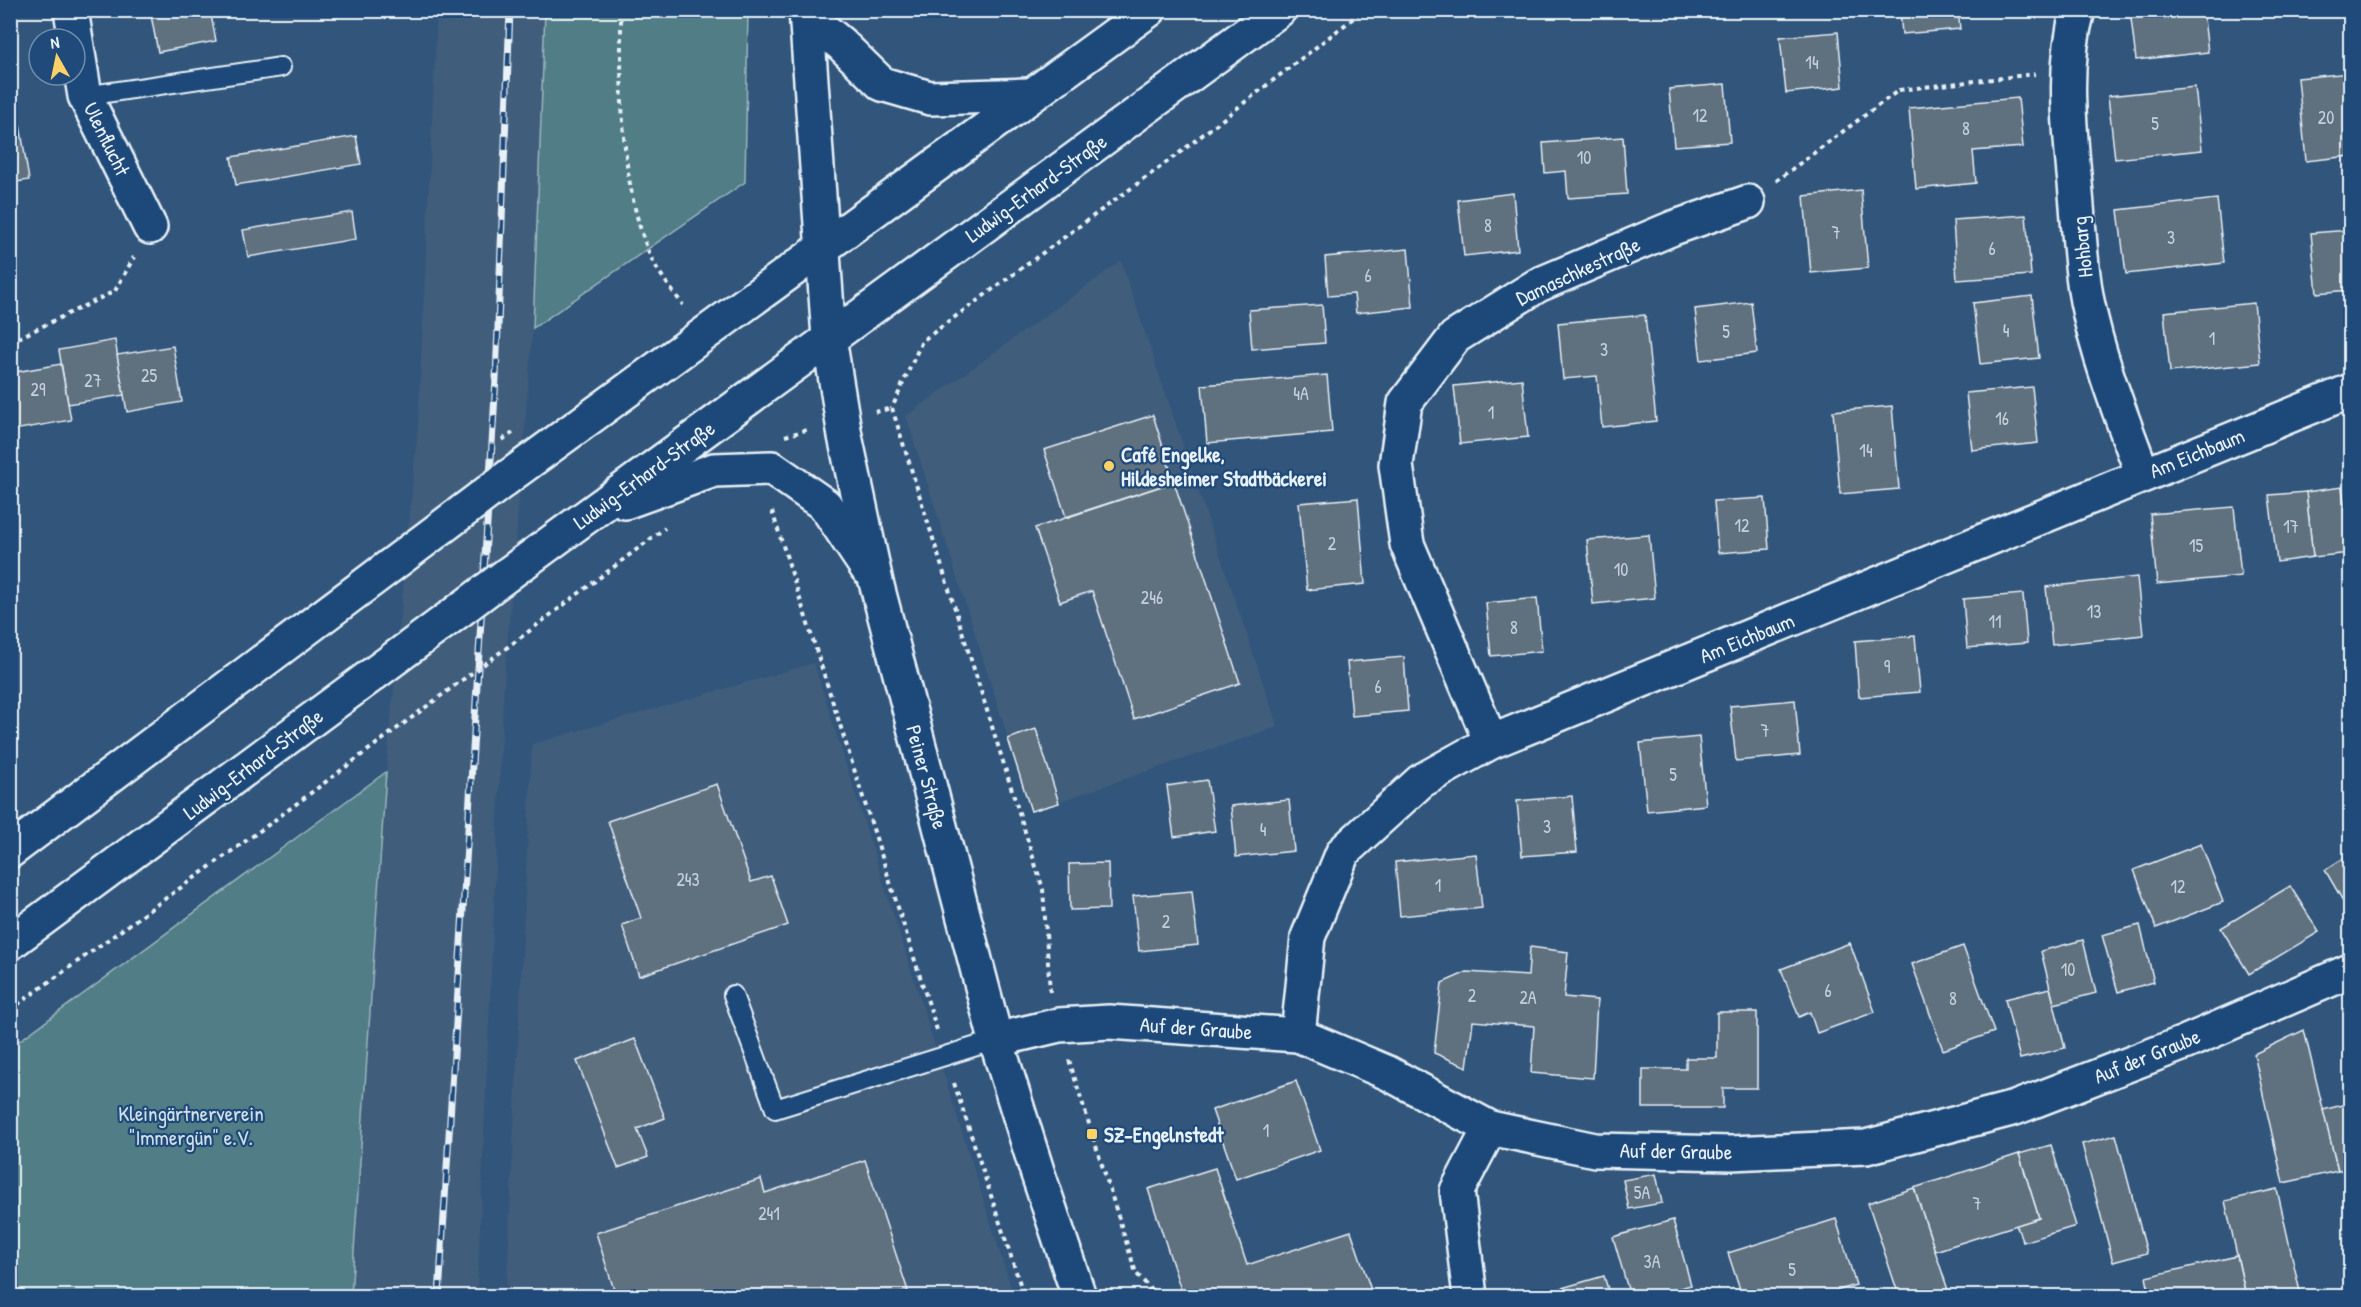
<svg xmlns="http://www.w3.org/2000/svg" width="2361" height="1307" viewBox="0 0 2361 1307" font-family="'Patrick Hand',sans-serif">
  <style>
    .built { fill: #3f5d7c }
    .green { fill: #517d86; stroke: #9cb7bf; stroke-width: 1.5 }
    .building { fill: #5e6f7e; stroke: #e8f1f8; stroke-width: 1.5 }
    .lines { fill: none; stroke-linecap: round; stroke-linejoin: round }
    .service-casing { stroke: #e8f1f8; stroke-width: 22 }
    .minor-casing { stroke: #e8f1f8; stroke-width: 38 }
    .tertiary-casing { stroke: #e8f1f8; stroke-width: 38 }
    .secondary-casing { stroke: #e8f1f8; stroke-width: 38 }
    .path { stroke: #e8f1f8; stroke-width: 4; stroke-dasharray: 4.5 4.5; stroke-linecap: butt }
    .service { stroke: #1f4a7a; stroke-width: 18 }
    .minor { stroke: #1f4a7a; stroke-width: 33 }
    .tertiary { stroke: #1f4a7a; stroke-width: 33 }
    .secondary { stroke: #1f4a7a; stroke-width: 33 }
    .rail-casing { stroke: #e8f1f8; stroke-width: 7 }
    .rail { stroke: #1f4a7a; stroke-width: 4.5; stroke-dasharray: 14; stroke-linecap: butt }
    .secondary-bridge-casing { stroke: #e8f1f8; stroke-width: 38; stroke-linecap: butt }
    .path-bridge { stroke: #e8f1f8; stroke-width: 4; stroke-dasharray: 4.5 4.5; stroke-linecap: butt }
    .secondary-bridge { stroke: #1f4a7a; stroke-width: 33 }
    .poi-dot { fill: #ffd166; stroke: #1f4a7a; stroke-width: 2 }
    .labels { text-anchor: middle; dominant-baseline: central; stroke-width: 4.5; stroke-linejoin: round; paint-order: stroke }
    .number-label { font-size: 18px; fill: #c6d0da }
    .street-label { font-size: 21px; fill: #e8f1f8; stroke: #1f4a7a }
    .poi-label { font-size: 21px; font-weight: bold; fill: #e8f1f8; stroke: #1f4a7a; text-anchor: start }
    .park-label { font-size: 21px; fill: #d1e0e7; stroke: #1f4a7a }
  </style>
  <rect width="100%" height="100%" fill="#32557b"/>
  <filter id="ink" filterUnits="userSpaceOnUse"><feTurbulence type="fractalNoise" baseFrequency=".0167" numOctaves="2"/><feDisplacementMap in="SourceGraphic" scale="12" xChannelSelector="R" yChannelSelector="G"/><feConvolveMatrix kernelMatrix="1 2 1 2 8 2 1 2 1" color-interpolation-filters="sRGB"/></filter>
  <g filter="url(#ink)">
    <!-- built -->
    <g class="built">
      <polygon points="437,11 545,11 533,328 504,684 477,1296 351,1296 386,772 418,424"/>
      <polygon points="1121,261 1278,727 1031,811 906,416"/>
      <polygon points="814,663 1014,1296 506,1296 532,744"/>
    </g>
    <!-- green -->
    <g class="green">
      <polygon points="545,11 748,11 745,182 533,328"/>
      <polygon points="386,772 351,1296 11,1296 11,1047"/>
    </g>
    <!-- building -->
    <g class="building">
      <polygon points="150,10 210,10 216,41 158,52"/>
      <polygon points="1900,10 1958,10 1960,29 1902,34"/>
      <polygon points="2130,10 2203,10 2208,52 2136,60"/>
      <polygon points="1838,32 1843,87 1786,93 1780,37"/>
      <polygon points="2350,73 2350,156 2306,161 2298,78"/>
      <polygon points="1725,84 1730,142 1674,146 1669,89"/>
      <polygon points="2195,87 2202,150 2115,159 2108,96"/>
      <polygon points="2018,98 2023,147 1973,151 1976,183 1916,189 1909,108"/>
      <polygon points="20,125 29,180 10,183 10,126"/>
      <polygon points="356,136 361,164 236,185 231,157"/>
      <polygon points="1623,137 1627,194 1568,198 1566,171 1545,173 1543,143"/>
      <polygon points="1861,190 1868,268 1811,273 1804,196"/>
      <polygon points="1513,193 1518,250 1464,256 1458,200"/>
      <polygon points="2217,199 2224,263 2126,274 2118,210"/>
      <polygon points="352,212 356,239 248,257 243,230"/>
      <polygon points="2026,215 2031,275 1957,280 1953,220"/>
      <polygon points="2350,230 2350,290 2317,293 2311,233"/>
      <polygon points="1408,249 1413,307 1356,313 1354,294 1328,296 1325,257"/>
      <polygon points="2032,296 2039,358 1980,364 1973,303"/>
      <polygon points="1751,302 1757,353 1701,360 1695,309"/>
      <polygon points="2254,303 2260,363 2170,372 2164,312"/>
      <polygon points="1322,305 1325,343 1252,349 1249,310"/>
      <polygon points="1645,315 1656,421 1602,427 1597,376 1563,379 1558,323"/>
      <polygon points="115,340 124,395 68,404 59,350"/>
      <polygon points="173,346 182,402 127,412 117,355"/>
      <polygon points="61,364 71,420 14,430 10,407 10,373"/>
      <polygon points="1327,375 1332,432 1207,443 1202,385"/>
      <polygon points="1522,379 1528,437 1460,444 1454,386"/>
      <polygon points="2032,387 2038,443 1972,450 1966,393"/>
      <polygon points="1892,406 1899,489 1840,494 1833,411"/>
      <polygon points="10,407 17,446 10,447"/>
      <polygon points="1153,415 1174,482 1066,517 1044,450"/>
      <polygon points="1174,482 1240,683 1134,719 1092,591 1060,602 1035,528"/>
      <polygon points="2342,487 2350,553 2313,557 2306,492"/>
      <polygon points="2306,492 2313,557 2277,562 2269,495"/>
      <polygon points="1358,498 1365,584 1307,590 1299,503"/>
      <polygon points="1765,498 1769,549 1718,553 1714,501"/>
      <polygon points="2234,507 2241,576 2157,584 2150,514"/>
      <polygon points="1649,535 1655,598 1593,604 1587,540"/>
      <polygon points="2137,577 2143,635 2052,645 2046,587"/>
      <polygon points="2023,594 2027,643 1967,648 1963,599"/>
      <polygon points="1537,598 1542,651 1491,656 1486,603"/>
      <polygon points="1915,636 1920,692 1859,697 1855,641"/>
      <polygon points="1404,657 1408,711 1352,716 1347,662"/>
      <polygon points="1795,700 1800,755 1736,761 1730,706"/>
      <polygon points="1036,729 1059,803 1031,811 1008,739"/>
      <polygon points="1699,737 1706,805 1647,811 1640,743"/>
      <polygon points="1207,780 1215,831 1174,837 1167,786"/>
      <polygon points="717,784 751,882 771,876 788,925 639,976 622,925 641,918 608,821"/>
      <polygon points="1572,796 1577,852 1522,856 1517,801"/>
      <polygon points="1289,800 1294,851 1236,857 1231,806"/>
      <polygon points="2201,844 2223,902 2156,928 2134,870"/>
      <polygon points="1476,854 1482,908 1400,916 1395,862"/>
      <polygon points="2350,854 2350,913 2325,870"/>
      <polygon points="1108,863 1109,909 1070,910 1069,864"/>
      <polygon points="2290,886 2319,932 2249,974 2221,928"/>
      <polygon points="1192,891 1198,945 1139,951 1133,896"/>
      <polygon points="2140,925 2154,982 2118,992 2102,935"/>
      <polygon points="2083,940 2096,993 2054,1004 2041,951"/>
      <polygon points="1850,943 1875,1012 1817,1033 1810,1012 1799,1017 1781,969"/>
      <polygon points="1963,946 1994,1032 1943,1050 1912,964"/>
      <polygon points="1530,947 1568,952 1564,997 1597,1000 1593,1078 1531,1073 1534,1026 1473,1021 1467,1067 1434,1053 1442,983 1467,972 1528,976"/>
      <polygon points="2050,988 2065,1048 2020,1059 2005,999"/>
      <polygon points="1717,1012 1757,1012 1757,1088 1723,1088 1723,1108 1643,1108 1643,1069 1686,1069 1686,1058 1717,1058"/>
      <polygon points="2304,1030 2338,1171 2283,1183 2254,1054"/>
      <polygon points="635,1039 665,1118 637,1129 648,1157 618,1168 577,1061"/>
      <polygon points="1296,1081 1320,1150 1236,1179 1212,1110"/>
      <polygon points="2350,1103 2350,1168 2338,1171 2323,1110"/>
      <polygon points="2116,1135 2147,1253 2113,1262 2082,1144"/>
      <polygon points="2051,1145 2076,1226 2023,1242 2016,1225 2039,1218 2019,1154"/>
      <polygon points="2019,1154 2039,1218 1935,1251 1914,1188"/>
      <polygon points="865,1160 908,1291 892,1296 616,1296 596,1233 761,1179 765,1193"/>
      <polygon points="1215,1168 1247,1265 1351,1231 1373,1296 1183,1296 1148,1189"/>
      <polygon points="1656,1174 1662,1203 1629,1209 1623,1180"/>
      <polygon points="1914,1188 1950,1296 1899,1296 1868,1203"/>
      <polygon points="2277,1189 2300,1292 2280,1296 2246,1296 2225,1201"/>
      <polygon points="1836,1219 1856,1285 1819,1296 1742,1296 1728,1253"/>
      <polygon points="1673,1220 1691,1285 1651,1296 1630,1296 1613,1237"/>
      <polygon points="2237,1256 2246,1296 2150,1296 2146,1277"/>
      <polygon points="1604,1276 1610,1296 1537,1296 1537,1295"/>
    </g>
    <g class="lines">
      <defs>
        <g id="service">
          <polyline points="85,96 281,67"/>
          <polyline points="733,995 775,1109 996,1040"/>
        </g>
        <g id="minor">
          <polyline points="71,10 85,96 150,227"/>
          <path d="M 2078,10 C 2063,63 2069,120 2074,174 C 2079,216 2079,260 2087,301 C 2099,361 2122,418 2143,475"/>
          <polyline points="1491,742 1407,544 1396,465 1405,403 1455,337 1538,285 1673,228 1748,202"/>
          <polyline points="1298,1035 1308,937 1343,852 1421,781 1491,742 2350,391"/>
          <polyline points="1470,1296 1457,1191 1490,1128"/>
        </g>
        <polyline id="tertiary" points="996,1040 1059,1025 1109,1022 1298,1035 1388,1073 1490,1128 1595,1150 1731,1153 1866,1147 2015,1108 2184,1043 2350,971"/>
        <g id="secondary">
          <polyline points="806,10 829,338 845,436 876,582 996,1040 1037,1171 1079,1296"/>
          <polyline points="806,15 841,44 882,84 930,98 1030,95"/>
          <polyline points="511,475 1149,10"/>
          <polyline points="625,502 714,470 772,468 825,505 867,568"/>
          <polyline points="508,574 1279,10"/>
          <polyline points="10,851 466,509"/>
          <polyline points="10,943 460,610"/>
        </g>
      </defs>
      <!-- service casing -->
      <use href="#service" class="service-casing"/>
      <!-- minor casing -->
      <use href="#minor" class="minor-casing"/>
      <!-- tertiary casing -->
      <use href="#tertiary" class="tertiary-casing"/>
      <!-- secondary casing -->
      <use href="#secondary" class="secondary-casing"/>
      <!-- path -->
      <g class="path">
        <path d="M 621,10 C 621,90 619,181 650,255 C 658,273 672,290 683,305"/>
        <polyline points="1776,181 1899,90 2035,74"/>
        <polyline points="10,342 115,291 134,257"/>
        <polyline points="875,412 892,408"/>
        <polyline points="785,436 810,429"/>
        <polyline points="772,511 937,1030"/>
        <polyline points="520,638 665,528"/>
        <polyline points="1050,992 1043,889 892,408 922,341 1174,157 1364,10"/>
        <polyline points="10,1010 268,825 454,686"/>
        <polyline points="1069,1060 1136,1273 1157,1296"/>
        <polyline points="954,1083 1024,1296"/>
      </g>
      <!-- service -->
      <use href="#service" class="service"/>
      <!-- minor -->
      <use href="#minor" class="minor"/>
      <!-- tertiary -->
      <use href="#tertiary" class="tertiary"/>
      <!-- secondary -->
      <use href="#secondary" class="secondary"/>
      <defs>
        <polyline id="rail" points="439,1296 496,379 510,10"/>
      </defs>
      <!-- rail casing -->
      <use href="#rail" class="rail-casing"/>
      <!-- rail -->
      <use href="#rail" class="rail"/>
      <defs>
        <g id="secondary-bridge">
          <polyline points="466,509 511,475"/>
          <polyline points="460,610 508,574"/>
        </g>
      </defs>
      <!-- secondary-bridge casing -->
      <use href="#secondary-bridge" class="secondary-bridge-casing"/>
      <!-- path-bridge -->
      <g class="path-bridge">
        <polyline points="502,440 514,432"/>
        <polyline points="454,686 520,638"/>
      </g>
      <!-- secondary-bridge -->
      <use href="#secondary-bridge" class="secondary-bridge"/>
    </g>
  </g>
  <!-- markers -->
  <g class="poi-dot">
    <circle cx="1109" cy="466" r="6"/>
    <rect x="1086" y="1128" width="12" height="12" rx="3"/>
  </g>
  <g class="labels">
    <!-- number labels -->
    <g class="number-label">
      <text x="1812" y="62">14</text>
      <text x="1700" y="115">12</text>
      <text x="2326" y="117">20</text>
      <text x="2155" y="123">5</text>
      <text x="1966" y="128">8</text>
      <text x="1584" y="157">10</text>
      <text x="1488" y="225">8</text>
      <text x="1836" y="232">7</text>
      <text x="2171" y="237">3</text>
      <text x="1992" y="248">6</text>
      <text x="1368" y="275">6</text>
      <text x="2006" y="330">4</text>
      <text x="1726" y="331">5</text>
      <text x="2212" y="338">1</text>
      <text x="1604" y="349">3</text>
      <text x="149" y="375">25</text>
      <text x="93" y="380">27</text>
      <text x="38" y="389">29</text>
      <text x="1301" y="393">4A</text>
      <text x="1491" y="412">1</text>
      <text x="2002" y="418">16</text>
      <text x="1866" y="450">14</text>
      <text x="1742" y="525">12</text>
      <text x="2291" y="526">17</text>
      <text x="1332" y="543">2</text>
      <text x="2196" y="545">15</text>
      <text x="1621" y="569">10</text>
      <text x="1152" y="597">246</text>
      <text x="2094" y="611">13</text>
      <text x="1995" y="621">11</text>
      <text x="1514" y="627">8</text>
      <text x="1887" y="666">9</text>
      <text x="1378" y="686">6</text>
      <text x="1765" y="730">7</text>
      <text x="1673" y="774">5</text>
      <text x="1547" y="826">3</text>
      <text x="1263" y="829">4</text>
      <text x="688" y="879">243</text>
      <text x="1438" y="885">1</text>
      <text x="2178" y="886">12</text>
      <text x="1166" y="921">2</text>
      <text x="2068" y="969">10</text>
      <text x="1828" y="990">6</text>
      <text x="1472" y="995">2</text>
      <text x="1528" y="997">2A</text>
      <text x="1953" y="998">8</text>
      <text x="1266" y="1130">1</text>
      <text x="1642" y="1192">5A</text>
      <text x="1977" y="1203">7</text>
      <text x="769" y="1213">241</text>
      <text x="1652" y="1261">3A</text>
      <text x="1792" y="1269">5</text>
    </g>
    <!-- street labels -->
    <g class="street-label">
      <text transform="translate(107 139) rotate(64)">Ulenflucht</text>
      <text transform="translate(1036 188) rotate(-36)">Ludwig-Erhard-Straße</text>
      <text transform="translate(2082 247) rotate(-96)">Hohbarg</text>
      <text transform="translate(1578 271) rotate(-25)">Damaschkestraße</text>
      <text transform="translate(2197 453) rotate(-22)">Am Eichbaum</text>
      <text transform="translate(644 475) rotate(-36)">Ludwig-Erhard-Straße</text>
      <text transform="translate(1747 638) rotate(-22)">Am Eichbaum</text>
      <text transform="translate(253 764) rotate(-37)">Ludwig-Erhard-Straße</text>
      <text transform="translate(927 777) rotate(75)">Peiner Straße</text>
      <text transform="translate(1196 1028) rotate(4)">Auf der Graube</text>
      <text transform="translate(2147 1056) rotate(-22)">Auf der Graube</text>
      <text transform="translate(1676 1151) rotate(1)">Auf der Graube</text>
    </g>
    <!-- poi labels -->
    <g class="poi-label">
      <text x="1121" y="454">Café Engelke,<tspan x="1121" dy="24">Hildesheimer Stadtbäckerei</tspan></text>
      <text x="1104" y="1134">SZ-Engelnstedt</text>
    </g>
    <!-- park labels -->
    <g class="park-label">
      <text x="191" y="1113">Kleingärtnerverein<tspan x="191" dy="24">"Immergün" e.V.</tspan></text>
    </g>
  </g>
  <!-- margin -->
  <rect width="2361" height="1307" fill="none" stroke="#1f4a7a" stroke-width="36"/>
  <rect x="18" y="18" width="2325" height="1271" fill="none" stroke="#e8f1f8" stroke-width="2" filter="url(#ink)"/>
  <!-- north arrow -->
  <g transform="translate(57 57) rotate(351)"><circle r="28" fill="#1f4a7a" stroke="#6f8dac" stroke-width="1.5"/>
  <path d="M0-4.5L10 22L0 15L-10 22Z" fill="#ffd166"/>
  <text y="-9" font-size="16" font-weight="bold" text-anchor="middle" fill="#e8f1f8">N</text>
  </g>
</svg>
